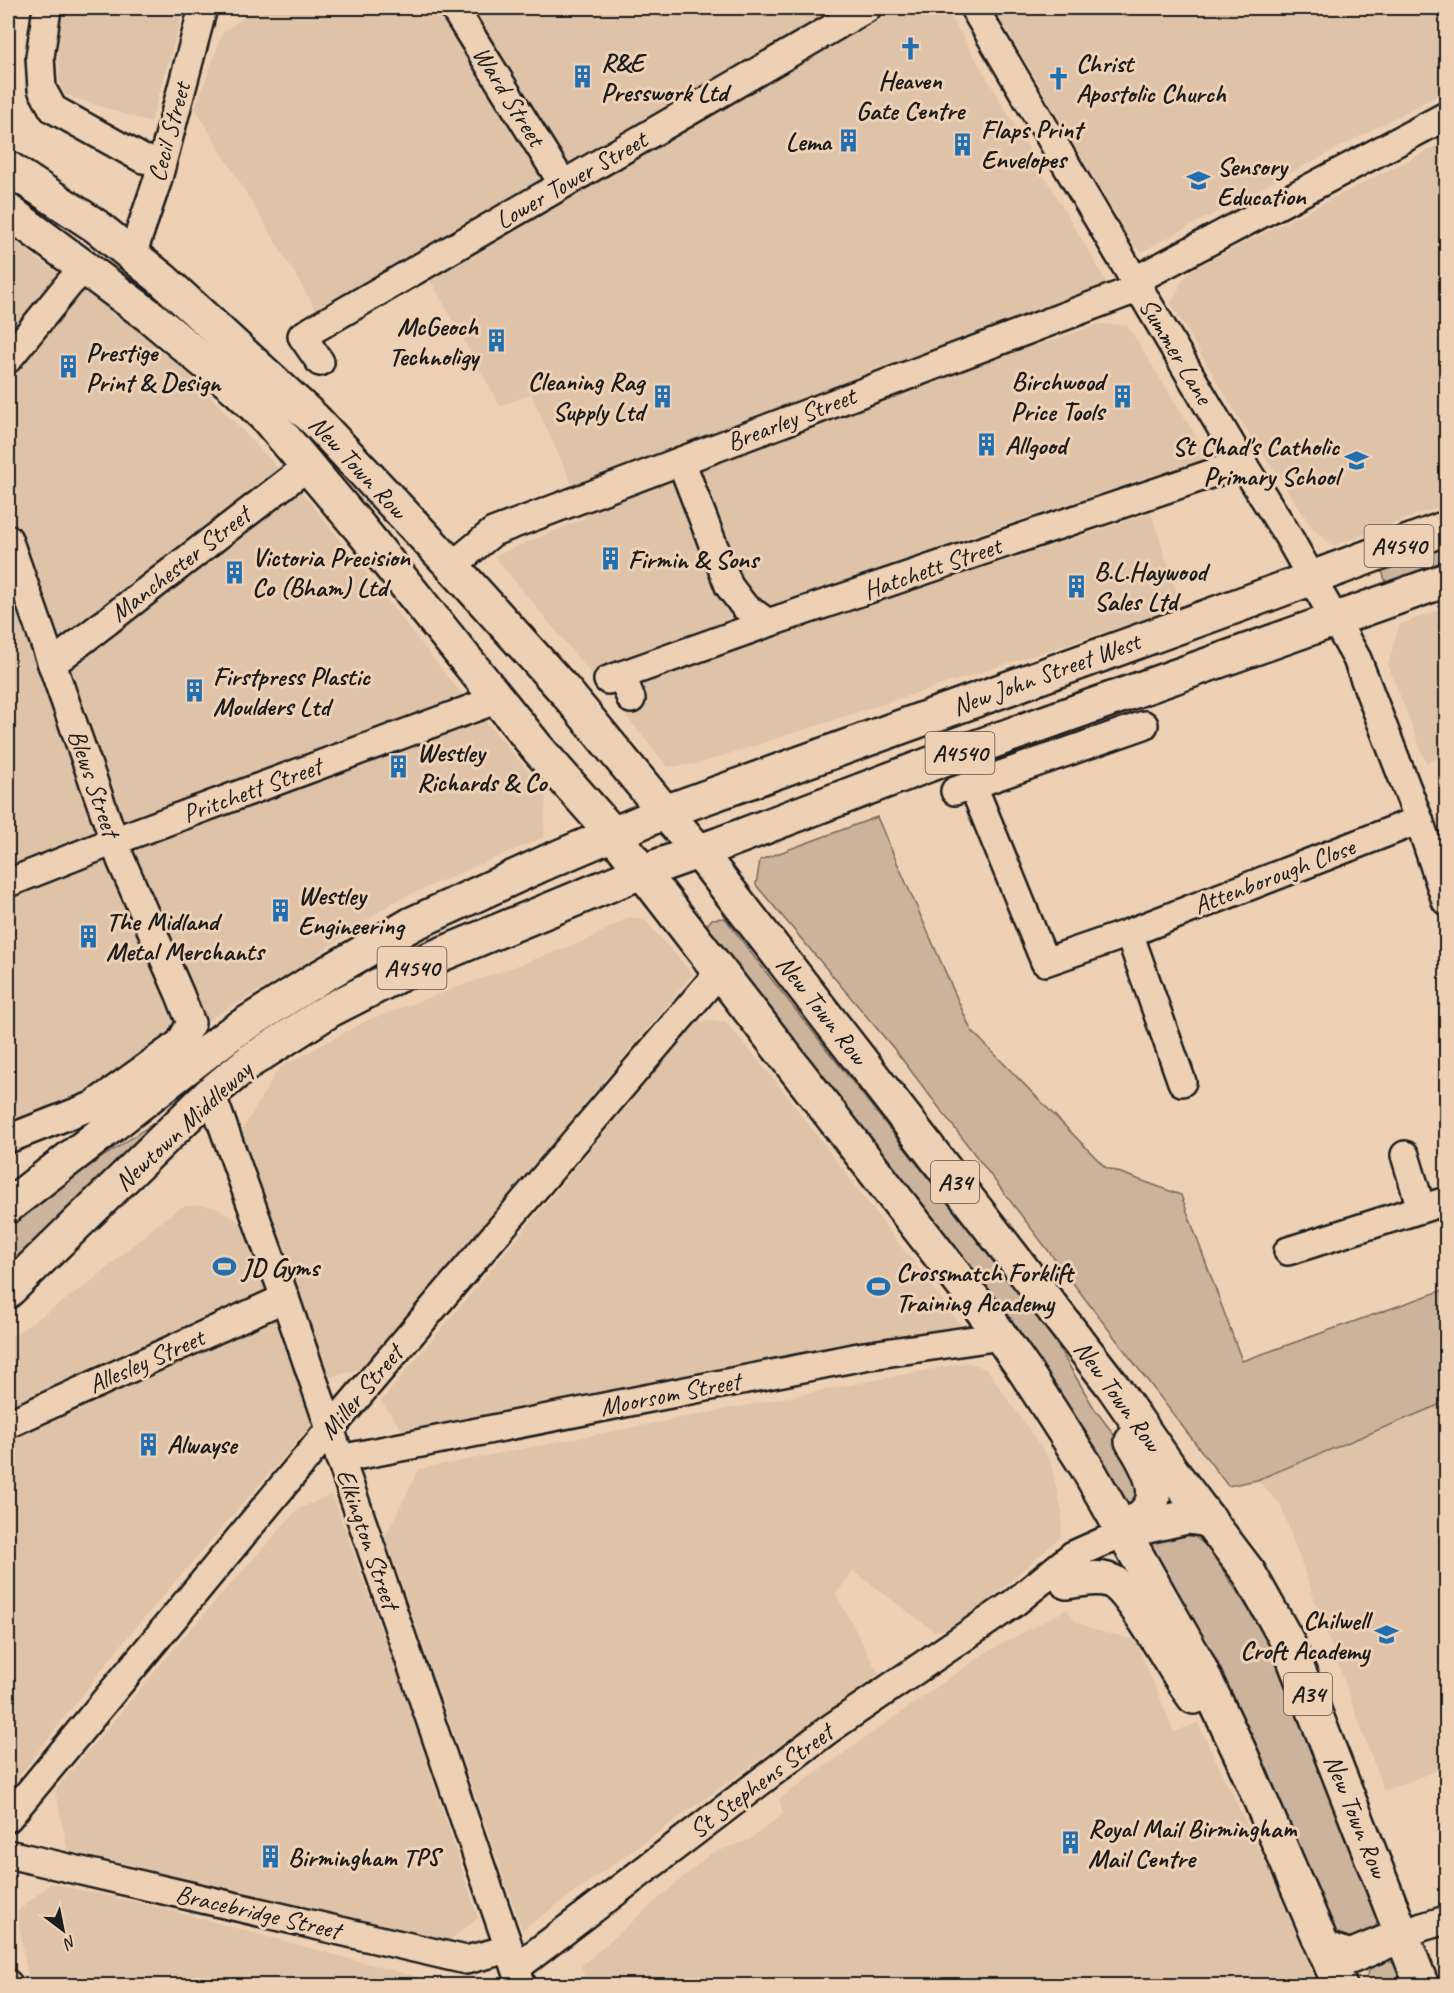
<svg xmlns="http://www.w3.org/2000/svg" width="1454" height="1993" viewBox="0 0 1454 1993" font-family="Caveat,sans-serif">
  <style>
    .built { fill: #dec3a9 }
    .green { fill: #ccb39c; stroke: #74685c; stroke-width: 1.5 }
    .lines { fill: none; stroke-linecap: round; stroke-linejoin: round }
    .minor-casing { stroke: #1c1c1c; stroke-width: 32 }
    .major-casing { stroke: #1c1c1c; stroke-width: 38 }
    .highway-casing { stroke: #1c1c1c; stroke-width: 38 }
    .minor { stroke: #eed1b5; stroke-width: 27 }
    .major { stroke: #eed1b5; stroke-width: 33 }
    .highway { stroke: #eed1b5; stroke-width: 33 }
    .labels { text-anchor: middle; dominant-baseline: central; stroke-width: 6; stroke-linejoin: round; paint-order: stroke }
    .shield { fill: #eed1b5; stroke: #5b524a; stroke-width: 1.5 }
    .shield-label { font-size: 24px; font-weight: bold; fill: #1c1c1c }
    .poi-label { font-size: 26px; font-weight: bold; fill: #1c1c1c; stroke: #eed1b5; text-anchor: start }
    .street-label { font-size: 26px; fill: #1c1c1c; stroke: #eed1b5 }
  </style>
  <rect width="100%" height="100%" fill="#eed1b5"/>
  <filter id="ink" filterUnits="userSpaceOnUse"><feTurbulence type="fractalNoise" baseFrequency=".0167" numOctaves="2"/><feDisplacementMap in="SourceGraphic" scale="12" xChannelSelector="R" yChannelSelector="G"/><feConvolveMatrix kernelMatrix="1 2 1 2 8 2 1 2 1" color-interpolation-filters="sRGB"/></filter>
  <g filter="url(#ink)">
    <!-- built -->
    <g class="built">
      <polygon points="61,8 184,8 151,123 60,93 57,28"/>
      <polygon points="257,8 946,8 1109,286 1021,317 1033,347 1100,324 1127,325 1209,457 959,540 971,572 1151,513 1182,607 698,764 668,767 494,556 585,518 575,491 531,394 500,406 428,276 326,326 195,108 223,32"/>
      <polygon points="994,8 1446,8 1446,91 1141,252 1132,243"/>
      <polygon points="1446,141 1446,504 1333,546 1313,529 1239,418 1171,304 1183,279 1191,270"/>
      <polygon points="8,235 39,260 154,337 310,502 451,681 546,792 544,837 393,902 294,971 73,1098 8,1124"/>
      <polygon points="1446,607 1446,755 1426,763 1388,665 1399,625"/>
      <polygon points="629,917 645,920 693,974 393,1334 358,1370 322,1379 265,1197 242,1130 279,1068 368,1020 587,940"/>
      <polygon points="698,1021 725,1021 778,1084 961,1325 402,1430 381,1401"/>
      <polygon points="201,1205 217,1208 232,1217 246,1229 312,1424 126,1639 8,1790 8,1339 87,1285 159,1223 181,1207"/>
      <polygon points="968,1362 987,1369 1050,1460 1062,1513 1061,1537 958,1627 934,1631 853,1571 836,1594 879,1674 522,1930 385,1537 419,1469"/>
      <polygon points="1446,1402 1446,1767 1384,1791 1280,1504 1257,1480"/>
      <polygon points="332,1494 401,1684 478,1918 441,1947 133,1865 68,1851 55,1790 187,1633 298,1509"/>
      <polygon points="1067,1609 1075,1621 1097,1631 1121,1636 1136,1641 1174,1732 1198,1723 1277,1887 1317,1985 587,1985 581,1966 710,1854 749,1840 783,1814 779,1799 985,1653"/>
      <polygon points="51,1883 162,1908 447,1985 29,1985 17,1912"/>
    </g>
    <!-- green -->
    <g class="green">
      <polygon points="1446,545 1446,569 1389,590 1381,569"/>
      <polygon points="877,817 971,1030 1105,1167 1181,1195 1242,1361 1446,1289 1446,1402 1257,1480 1228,1486 895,1050 756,885 760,860"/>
      <polygon points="725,918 758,962 1050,1333 1094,1408 1136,1464 1143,1487 1127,1514 705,927 712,919"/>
      <polygon points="170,1112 8,1274 8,1221"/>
      <polygon points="1187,1531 1208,1547 1273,1647 1379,1914 1376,1926 1360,1937 1341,1944 1336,1938 1144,1541"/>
      <polygon points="1389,1961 1399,1966 1406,1985 1370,1985 1367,1977 1370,1968"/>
    </g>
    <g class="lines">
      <defs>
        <g id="minor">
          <polyline points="47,8 40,57 42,89 53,109 143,159 160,162"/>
          <polyline points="454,8 563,184"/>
          <polyline points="974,8 1236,453 1288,536 1357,659 1419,820 1446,901"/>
          <polyline points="132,255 157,182 203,8"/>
          <polyline points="1134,281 1446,116"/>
          <polyline points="8,359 69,284 86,267"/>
          <polyline points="320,362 302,336 867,8"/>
          <polyline points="681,461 729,586 744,606 768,623"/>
          <polyline points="8,539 121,860 180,995 191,1023 180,1043 92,1106 8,1139"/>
          <polyline points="452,566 493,532 1139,288"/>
          <polyline points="52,664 308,466"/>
          <polyline points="622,676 631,699"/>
          <polyline points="608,680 768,623 1243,463"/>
          <polyline points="973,786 1045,962 1129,933 1419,820"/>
          <polyline points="955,791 1144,725"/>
          <polyline points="8,883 114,841 498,699"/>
          <polyline points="1129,933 1182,1082"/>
          <polyline points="211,1093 285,1298 522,1986"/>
          <polyline points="1405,1155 1421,1208"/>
          <polyline points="1288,1251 1446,1201"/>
          <polyline points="8,1424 285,1298"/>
          <polyline points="340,1459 864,1356 1001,1336"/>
          <polyline points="8,1818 330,1429 720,971"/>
          <polyline points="8,1854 466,1960 509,1949"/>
          <polyline points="1403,1935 1422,1927 1446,1920"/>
          <polyline points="516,1968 828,1730 1014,1603 1073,1555 1125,1532"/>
          <polyline points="8,1984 8,1986"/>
        </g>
        <g id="major">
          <polyline points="8,168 96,226 162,279 315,420 452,566 565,691 665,812"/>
          <polyline points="8,211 151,317 238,390 268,419 360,528 538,749 613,834"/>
        </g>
        <g id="highway">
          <polyline points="665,812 699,852 1112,1385 1174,1474 1249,1573 1286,1639 1422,1986"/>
          <polyline points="613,834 986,1315 1025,1371 1086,1466 1196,1660 1242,1757 1340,1986"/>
          <polyline points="8,1206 230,1034 315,980 412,924 547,862 665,812 1253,600 1446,528"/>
          <polyline points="8,1291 211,1093 250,1061 330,1010 430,959 641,872 720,844 957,754 1446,580"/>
          <polyline points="1126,1531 1187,1517 1210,1520"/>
          <path d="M 1125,1532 C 1132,1524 1143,1517 1149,1508 C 1162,1489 1143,1458 1132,1441"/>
          <path d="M 1067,1582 C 1081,1580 1100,1575 1113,1582 C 1134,1593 1176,1674 1194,1697"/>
          <polyline points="1325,1948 1350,1957 1403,1935"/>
        </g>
      </defs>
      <!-- minor casing -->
      <use href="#minor" class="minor-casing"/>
      <!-- major casing -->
      <use href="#major" class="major-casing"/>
      <!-- highway casing -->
      <use href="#highway" class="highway-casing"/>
      <!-- minor -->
      <use href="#minor" class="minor"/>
      <!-- major -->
      <use href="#major" class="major"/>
      <!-- highway -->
      <use href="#highway" class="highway"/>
    </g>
  </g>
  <!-- icons -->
  <defs>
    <symbol id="church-bare" viewBox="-9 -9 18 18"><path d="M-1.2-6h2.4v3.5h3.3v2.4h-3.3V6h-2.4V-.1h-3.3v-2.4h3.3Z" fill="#1f6fb2" stroke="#eed1b5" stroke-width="2.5" paint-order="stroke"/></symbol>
    <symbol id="building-bare" viewBox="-9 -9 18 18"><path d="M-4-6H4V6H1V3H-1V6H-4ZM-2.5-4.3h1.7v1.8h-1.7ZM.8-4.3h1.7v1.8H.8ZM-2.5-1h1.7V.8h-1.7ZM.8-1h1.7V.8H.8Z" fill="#1f6fb2" stroke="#eed1b5" stroke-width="2.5" paint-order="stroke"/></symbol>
    <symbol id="school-bare" viewBox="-9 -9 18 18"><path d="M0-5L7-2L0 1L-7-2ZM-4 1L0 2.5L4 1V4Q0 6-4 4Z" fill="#1f6fb2" stroke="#eed1b5" stroke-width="2.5" paint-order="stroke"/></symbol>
    <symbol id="stadium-bare" viewBox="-9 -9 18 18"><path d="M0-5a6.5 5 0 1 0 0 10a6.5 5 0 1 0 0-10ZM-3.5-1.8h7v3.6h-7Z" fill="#1f6fb2" stroke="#eed1b5" stroke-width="2.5" paint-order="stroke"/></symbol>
  </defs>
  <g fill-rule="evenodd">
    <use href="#church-bare" x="894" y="32" width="33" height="33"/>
    <use href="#building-bare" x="566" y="60" width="33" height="33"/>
    <use href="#church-bare" x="1042" y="62" width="33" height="33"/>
    <use href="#building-bare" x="832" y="124" width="33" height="33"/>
    <use href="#building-bare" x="946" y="128" width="33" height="33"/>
    <use href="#school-bare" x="1182" y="164" width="33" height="33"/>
    <use href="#building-bare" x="480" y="324" width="33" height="33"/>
    <use href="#building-bare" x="52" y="350" width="33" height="33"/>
    <use href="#building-bare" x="646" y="380" width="33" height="33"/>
    <use href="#building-bare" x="1106" y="380" width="33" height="33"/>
    <use href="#building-bare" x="970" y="428" width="33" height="33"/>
    <use href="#school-bare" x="1340" y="444" width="33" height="33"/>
    <use href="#building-bare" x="594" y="542" width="33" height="33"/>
    <use href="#building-bare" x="218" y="556" width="33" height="33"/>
    <use href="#building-bare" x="1060" y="570" width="33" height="33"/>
    <use href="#building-bare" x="178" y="674" width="33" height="33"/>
    <use href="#building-bare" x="382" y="750" width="33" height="33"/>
    <use href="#building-bare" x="264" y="894" width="33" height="33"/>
    <use href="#building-bare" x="72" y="920" width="33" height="33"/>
    <use href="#stadium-bare" x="208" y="1250" width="33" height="33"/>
    <use href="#stadium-bare" x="862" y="1270" width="33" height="33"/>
    <use href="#building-bare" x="132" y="1428" width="33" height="33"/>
    <use href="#school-bare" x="1370" y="1618" width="33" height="33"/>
    <use href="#building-bare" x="1054" y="1826" width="33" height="33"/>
    <use href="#building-bare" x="254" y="1840" width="33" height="33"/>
  </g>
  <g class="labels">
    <!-- shield labels -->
    <g class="shield">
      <rect x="1364.5" y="525" width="69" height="42" rx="4.5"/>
      <rect x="925.5" y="732" width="69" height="42" rx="4.5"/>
      <rect x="377.5" y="947" width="69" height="42" rx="4.5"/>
      <rect x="931" y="1161" width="48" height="42" rx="4.5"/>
      <rect x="1284" y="1673" width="48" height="42" rx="4.5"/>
    </g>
    <g class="shield-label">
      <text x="1399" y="546">A4540</text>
      <text x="960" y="753">A4540</text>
      <text x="412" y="968">A4540</text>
      <text x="955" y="1182">A34</text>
      <text x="1308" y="1694">A34</text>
    </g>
    <!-- poi labels -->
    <g class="poi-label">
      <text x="601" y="62">R&amp;E<tspan x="601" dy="30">Presswork Ltd</tspan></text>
      <text x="1076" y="63">Christ<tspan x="1076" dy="30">Apostolic Church</tspan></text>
      <text x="910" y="80" text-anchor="middle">Heaven<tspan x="910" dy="30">Gate Centre</tspan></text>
      <text x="981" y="129">Flaps Print<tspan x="981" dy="30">Envelopes</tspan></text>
      <text x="831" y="141" text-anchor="end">Lema</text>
      <text x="1217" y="166">Sensory<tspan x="1217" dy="30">Education</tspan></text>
      <text x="478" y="326" text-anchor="end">McGeoch<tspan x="478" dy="30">Technoligy</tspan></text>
      <text x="86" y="352">Prestige<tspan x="86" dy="30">Print &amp; Design</tspan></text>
      <text x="644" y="381" text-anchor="end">Cleaning Rag<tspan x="644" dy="30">Supply Ltd</tspan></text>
      <text x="1104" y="381" text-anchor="end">Birchwood<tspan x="1104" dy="30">Price Tools</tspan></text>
      <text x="1005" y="445">Allgood</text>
      <text x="1339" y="446" text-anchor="end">St Chad's Catholic<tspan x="1339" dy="30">Primary School</tspan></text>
      <text x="252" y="557">Victoria Precision<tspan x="252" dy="30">Co (Bham) Ltd</tspan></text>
      <text x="628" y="559">Firmin &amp; Sons</text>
      <text x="1094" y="571">B.L.Haywood<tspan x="1094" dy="30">Sales Ltd</tspan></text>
      <text x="213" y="676">Firstpress Plastic<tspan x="213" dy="30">Moulders Ltd</tspan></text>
      <text x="417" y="752">Westley<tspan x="417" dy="30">Richards &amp; Co</tspan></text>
      <text x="298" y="895">Westley<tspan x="298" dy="30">Engineering</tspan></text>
      <text x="106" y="921">The Midland<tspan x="106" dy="30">Metal Merchants</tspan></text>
      <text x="242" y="1267">JD Gyms</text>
      <text x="896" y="1272">Crossmatch Forklift<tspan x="896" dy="30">Training Academy</tspan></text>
      <text x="167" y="1444">Alwayse</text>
      <text x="1369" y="1620" text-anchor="end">Chilwell<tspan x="1369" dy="30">Croft Academy</tspan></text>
      <text x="1088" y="1828">Royal Mail Birmingham<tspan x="1088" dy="30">Mail Centre</tspan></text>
      <text x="288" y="1857">Birmingham TPS</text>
    </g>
    <!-- street labels -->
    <g class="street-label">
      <text transform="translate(509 96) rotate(58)">Ward Street</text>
      <text transform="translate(169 132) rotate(-75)">Cecil Street</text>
      <text transform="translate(571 180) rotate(-30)">Lower Tower Street</text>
      <text transform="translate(1176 351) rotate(59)">Summer Lane</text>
      <text transform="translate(791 419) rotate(-21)">Brearley Street</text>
      <text transform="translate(358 467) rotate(47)">New Town Row</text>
      <text transform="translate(180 564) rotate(-38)">Manchester Street</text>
      <text transform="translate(932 568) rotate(-19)">Hatchett Street</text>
      <text transform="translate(1046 674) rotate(-20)">New John Street West</text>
      <text transform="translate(94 783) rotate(71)">Blews Street</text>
      <text transform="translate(252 790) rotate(-20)">Pritchett Street</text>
      <text transform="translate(1274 876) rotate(-21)">Attenborough Close</text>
      <text transform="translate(822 1010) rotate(52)">New Town Row</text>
      <text transform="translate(183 1126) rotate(-43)">Newtown Middleway</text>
      <text transform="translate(146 1361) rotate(-24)">Allesley Street</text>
      <text transform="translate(361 1392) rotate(-50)">Miller Street</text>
      <text transform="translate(670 1394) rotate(-11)">Moorsom Street</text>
      <text transform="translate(1118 1396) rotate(54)">New Town Row</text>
      <text transform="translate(368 1539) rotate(71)">Elkington Street</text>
      <text transform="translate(761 1781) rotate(-37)">St Stephens Street</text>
      <text transform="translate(1356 1816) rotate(68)">New Town Row</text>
      <text transform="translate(258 1912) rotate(13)">Bracebridge Street</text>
    </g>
  </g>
  <!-- margin -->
  <rect width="1454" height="1993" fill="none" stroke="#eed1b5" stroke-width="30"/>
  <rect x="15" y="15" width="1424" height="1963" fill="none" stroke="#1c1c1c" stroke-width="2" filter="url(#ink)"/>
  <!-- north arrow -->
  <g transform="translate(63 1930) rotate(148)" stroke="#eed1b5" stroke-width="4.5" paint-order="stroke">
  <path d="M0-4.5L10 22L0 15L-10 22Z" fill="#1c1c1c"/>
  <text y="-9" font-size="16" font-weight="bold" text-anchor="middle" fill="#1c1c1c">N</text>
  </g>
</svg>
